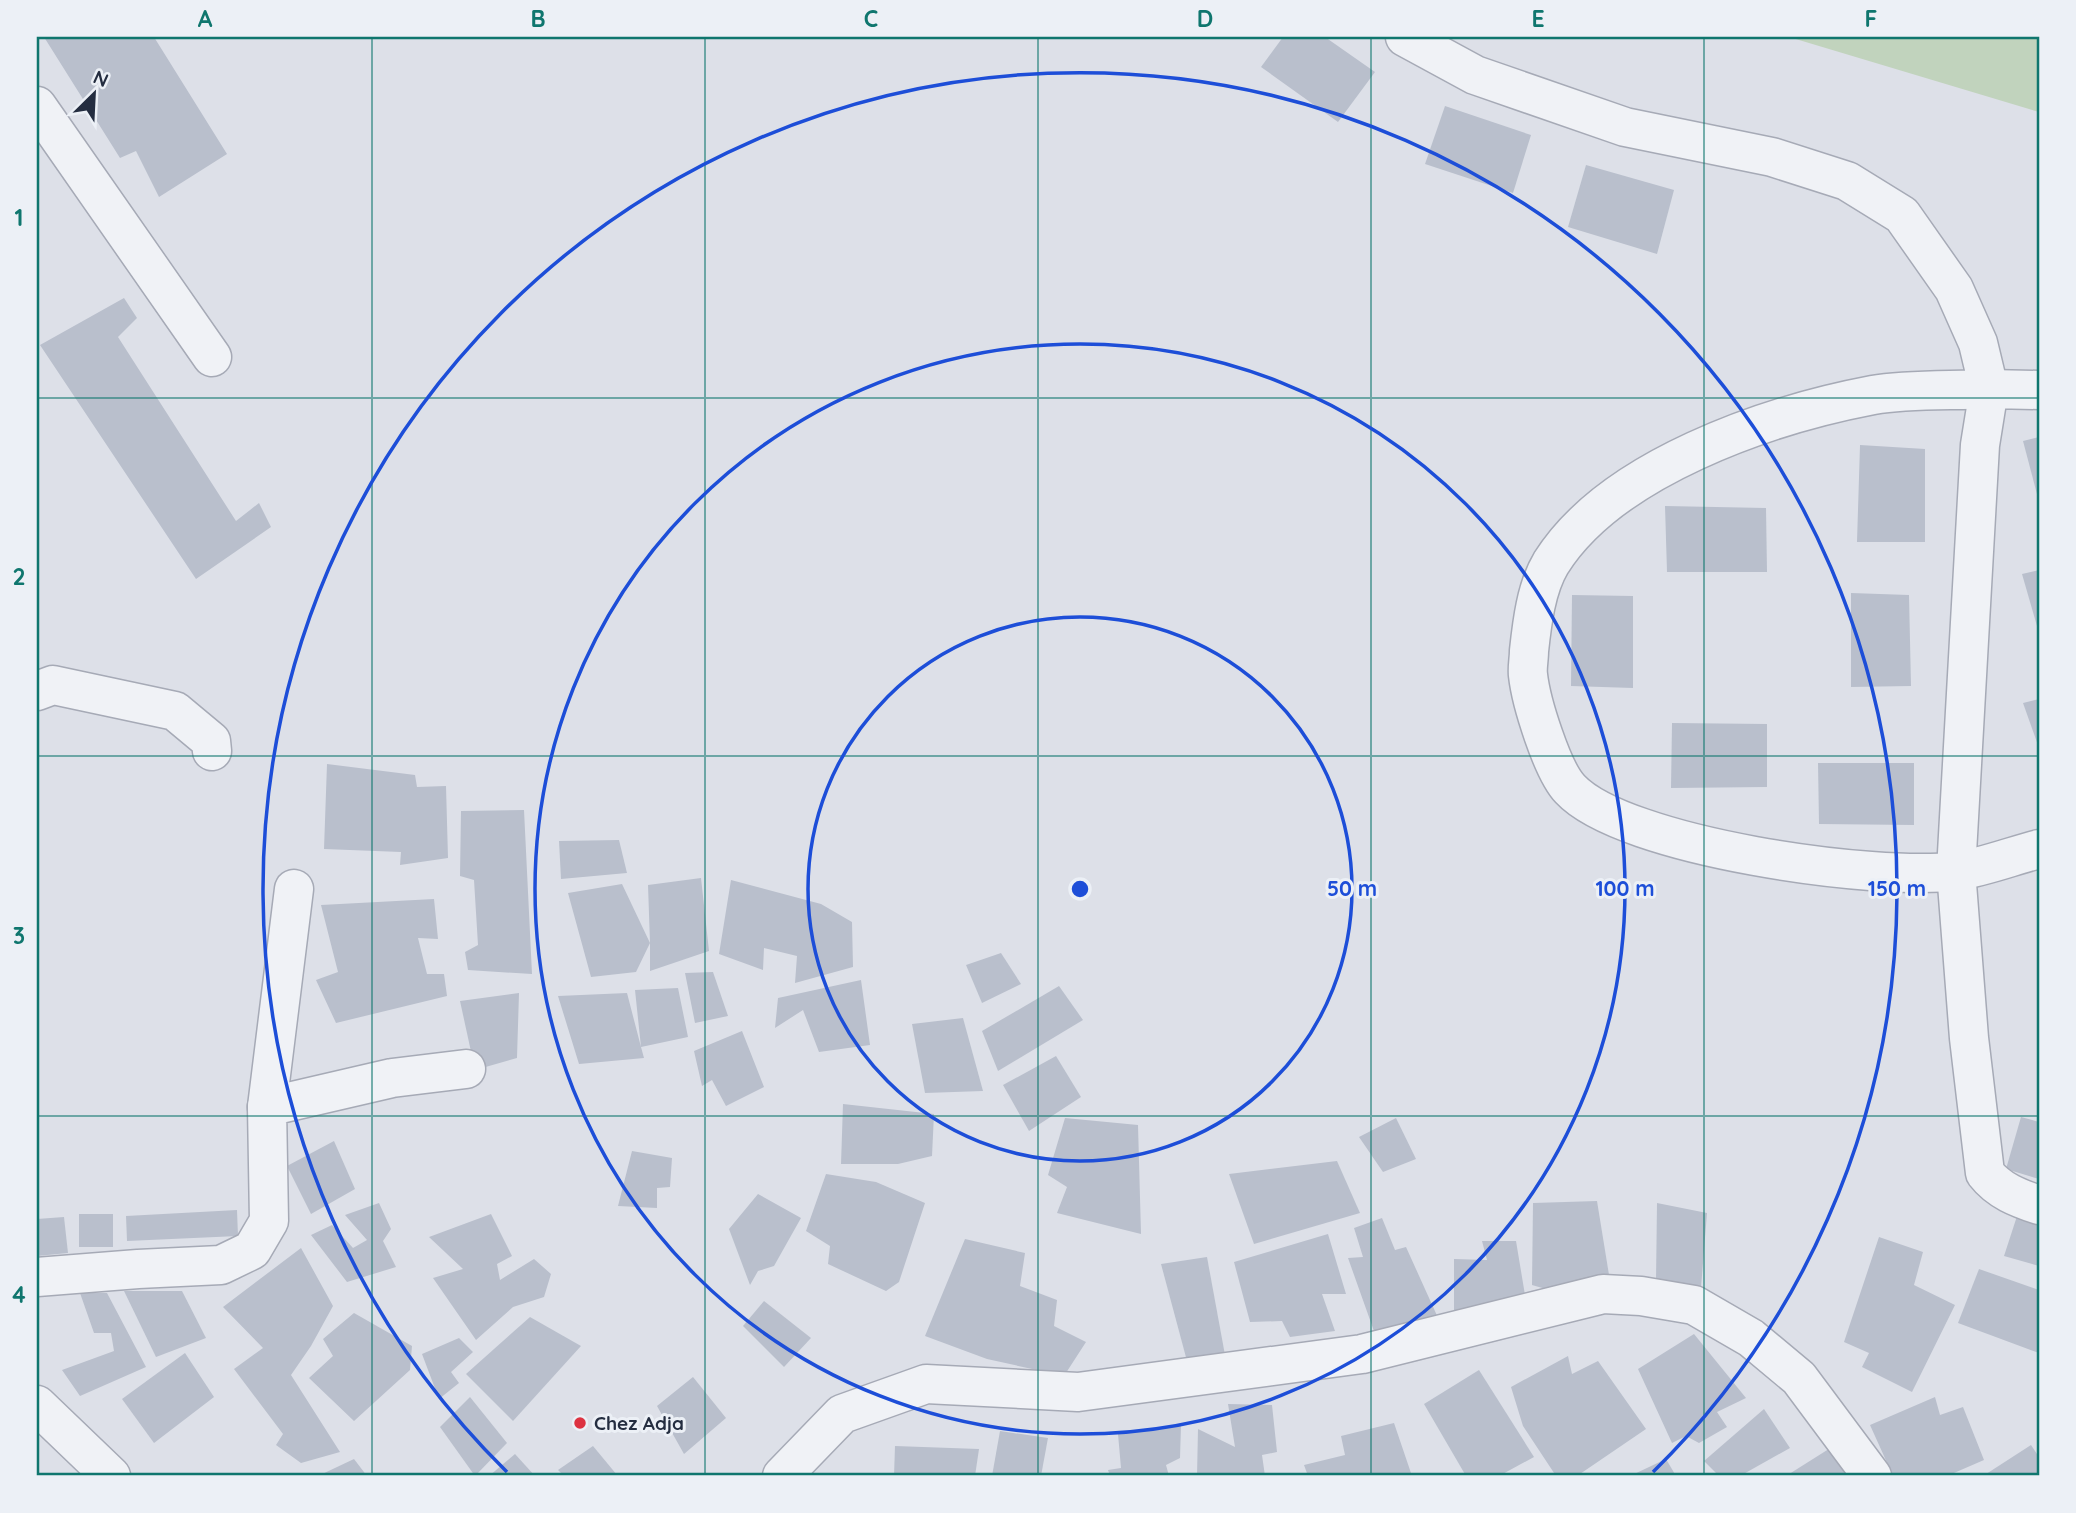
<svg xmlns="http://www.w3.org/2000/svg" width="2076" height="1513" viewBox="0 0 2076 1513" font-family="Quicksand,sans-serif">
  <style>
    .green { fill: #c1d3bd }
    .building { fill: #b9bfcc }
    .lines { fill: none; stroke-linecap: round; stroke-linejoin: round }
    .minor-casing { stroke: #a6aab6; stroke-width: 41 }
    .minor { stroke: #f0f2f6; stroke-width: 38 }
    .grid { fill: none; stroke: #0f766e; stroke-width: 2; stroke-opacity: 0.55 }
    .ring { fill: none; stroke: #1d4ed8; stroke-width: 3.5 }
    .poi-dot { fill: #dd3241; stroke: #ecf0f6; stroke-width: 2.5 }
    .labels { text-anchor: middle; dominant-baseline: central; stroke-width: 6; stroke-linejoin: round; paint-order: stroke }
    .poi-label { font-size: 19px; font-weight: bold; fill: #242d40; stroke: #ecf0f6; text-anchor: start }
    .centre { fill: #1d4ed8; stroke: #ecf0f6; stroke-width: 3.5 }
    .ring-label { font-size: 21px; text-anchor: middle; font-weight: bold; fill: #1d4ed8; stroke: #ecf0f6; stroke-width: 6; stroke-linejoin: round; paint-order: stroke }
    .neatline { fill: none; stroke: #0f766e; stroke-width: 2.5 }
    .grid-label { font-size: 23px; text-anchor: middle; font-weight: bold; fill: #0f766e }
  </style>
  <rect width="100%" height="100%" fill="#dde0e8"/>
  <!-- green -->
  <polygon class="green" points="1789,37 2039,37 2039,112"/>
  <!-- building -->
  <g class="building">
    <polygon points="44,37 154,37 227,154 159,197 136,151 120,158"/>
    <polygon points="1283,37 1325,37 1375,72 1338,122 1261,67"/>
    <polygon points="1445,106 1531,135 1513,193 1425,164"/>
    <polygon points="1586,165 1674,190 1657,254 1568,227"/>
    <polygon points="124,298 137,318 118,337 236,521 259,503 271,527 196,579 40,345"/>
    <polygon points="2039,437 2039,498 2038,498 2023,441"/>
    <polygon points="1860,445 1925,449 1925,542 1857,542"/>
    <polygon points="1665,506 1766,508 1767,572 1667,572"/>
    <polygon points="2039,570 2039,633 2022,574"/>
    <polygon points="1851,593 1909,595 1911,686 1851,687"/>
    <polygon points="1572,595 1633,596 1633,688 1571,686"/>
    <polygon points="2039,699 2039,748 2023,703"/>
    <polygon points="1672,723 1767,724 1767,787 1671,788"/>
    <polygon points="1818,763 1914,763 1914,825 1819,824"/>
    <polygon points="327,764 415,775 417,787 446,786 448,858 400,865 401,852 324,849"/>
    <polygon points="524,810 532,974 468,970 465,952 478,945 474,880 460,876 461,811"/>
    <polygon points="619,840 627,873 561,879 559,841"/>
    <polygon points="701,878 709,951 650,971 650,943 636,972 591,977 568,893 622,884 650,943 648,885"/>
    <polygon points="731,880 821,904 852,922 853,967 795,983 797,956 764,948 763,970 719,954"/>
    <polygon points="434,899 438,939 418,938 427,974 444,974 447,996 336,1023 316,980 338,972 321,905"/>
    <polygon points="1001,953 1021,984 982,1003 966,965"/>
    <polygon points="713,972 728,1016 695,1023 685,973"/>
    <polygon points="861,980 870,1045 819,1052 803,1010 775,1028 778,998"/>
    <polygon points="1059,986 1083,1020 998,1071 982,1031"/>
    <polygon points="678,988 688,1037 641,1047 644,1058 579,1064 558,996 627,993 641,1047 635,990"/>
    <polygon points="519,993 517,1058 475,1070 460,1001"/>
    <polygon points="963,1018 983,1091 925,1093 912,1024"/>
    <polygon points="742,1031 764,1087 726,1106 712,1080 702,1086 694,1051"/>
    <polygon points="1056,1056 1081,1097 1029,1131 1003,1085"/>
    <polygon points="843,1104 934,1114 932,1156 898,1164 841,1164"/>
    <polygon points="2021,1117 2039,1122 2039,1179 2006,1169"/>
    <polygon points="1065,1118 1138,1125 1141,1234 1057,1213 1067,1187 1048,1175"/>
    <polygon points="1396,1118 1416,1159 1383,1172 1359,1137"/>
    <polygon points="334,1141 355,1189 311,1214 287,1166"/>
    <polygon points="632,1151 672,1158 670,1187 657,1188 657,1208 618,1206"/>
    <polygon points="1337,1161 1360,1213 1254,1244 1229,1174"/>
    <polygon points="826,1174 876,1182 925,1203 899,1282 886,1291 828,1264 830,1246 806,1231"/>
    <polygon points="758,1194 801,1218 774,1266 758,1271 750,1285 729,1229"/>
    <polygon points="1597,1201 1610,1281 1556,1292 1532,1285 1533,1203"/>
    <polygon points="379,1203 391,1229 383,1241 396,1267 347,1282 311,1235 332,1225 353,1248 367,1240 345,1215"/>
    <polygon points="1657,1203 1707,1213 1701,1288 1656,1281"/>
    <polygon points="237,1210 238,1236 127,1241 126,1216"/>
    <polygon points="2018,1213 2039,1219 2039,1266 2004,1256"/>
    <rect x="79" y="1214" width="34" height="33"/>
    <polygon points="491,1214 512,1256 497,1264 500,1280 534,1259 551,1274 544,1297 513,1307 476,1340 433,1278 463,1269 429,1237"/>
    <polygon points="64,1217 68,1253 37,1256 37,1219"/>
    <polygon points="1382,1218 1395,1250 1406,1247 1439,1320 1375,1334 1348,1258 1363,1257 1354,1228"/>
    <polygon points="1328,1234 1346,1294 1322,1294 1335,1331 1290,1337 1282,1321 1250,1322 1234,1262"/>
    <polygon points="1879,1237 1923,1252 1914,1285 1955,1305 1912,1392 1862,1367 1869,1353 1844,1342"/>
    <polygon points="965,1239 1025,1253 1020,1286 1057,1300 1054,1326 1086,1342 1064,1376 987,1359 925,1336"/>
    <polygon points="1482,1241 1516,1241 1525,1295 1454,1319 1454,1259 1487,1260"/>
    <polygon points="301,1248 333,1306 311,1346 291,1375 340,1452 301,1463 276,1445 283,1434 234,1369 263,1348 223,1307"/>
    <polygon points="1207,1257 1225,1355 1187,1361 1161,1264"/>
    <polygon points="1979,1269 2039,1290 2039,1353 1958,1323"/>
    <polygon points="124,1291 182,1291 206,1338 156,1357"/>
    <polygon points="80,1293 107,1293 146,1367 80,1396 62,1370 114,1351 111,1333 94,1333"/>
    <polygon points="764,1301 811,1338 784,1367 743,1326"/>
    <polygon points="354,1313 412,1346 410,1370 354,1421 309,1378 333,1356 323,1339"/>
    <polygon points="530,1317 581,1346 513,1421 466,1374"/>
    <polygon points="1694,1334 1746,1398 1717,1412 1727,1427 1699,1443 1686,1436 1672,1443 1638,1369"/>
    <polygon points="459,1338 473,1352 451,1372 459,1383 439,1399 422,1354"/>
    <polygon points="185,1353 214,1397 154,1443 122,1399"/>
    <polygon points="1568,1356 1572,1374 1598,1361 1646,1429 1577,1476 1556,1476 1523,1426 1511,1387"/>
    <polygon points="1479,1370 1534,1457 1499,1476 1466,1476 1424,1404"/>
    <polygon points="693,1377 726,1418 684,1454 657,1406"/>
    <polygon points="470,1397 507,1443 475,1476 440,1427"/>
    <polygon points="1935,1397 1940,1415 1963,1407 1984,1460 1947,1476 1893,1476 1870,1425"/>
    <polygon points="1228,1404 1272,1405 1277,1452 1262,1455 1265,1476 1197,1476 1198,1429 1235,1447"/>
    <polygon points="1764,1409 1790,1448 1740,1476 1719,1476 1704,1461"/>
    <polygon points="1394,1423 1412,1476 1308,1476 1304,1465 1345,1455 1341,1436"/>
    <polygon points="1181,1425 1180,1458 1166,1465 1169,1476 1110,1476 1108,1470 1121,1468 1118,1434"/>
    <polygon points="1000,1431 1048,1438 1041,1476 992,1476"/>
    <polygon points="2031,1445 2039,1457 2039,1476 1983,1476"/>
    <polygon points="593,1446 617,1475 615,1476 564,1476 558,1470"/>
    <polygon points="895,1446 979,1449 975,1476 894,1476"/>
    <polygon points="1832,1447 1853,1476 1786,1476"/>
    <polygon points="515,1454 535,1476 489,1476"/>
    <polygon points="354,1459 367,1476 318,1476"/>
    <polygon points="1666,1459 1676,1476 1630,1476"/>
  </g>
  <g class="lines">
    <defs>
      <g id="minor">
        <path d="M 1405,37 L 1475,75 L 1625,127 L 1772,157 L 1847,181 L 1902,215 L 1954,289 L 1978,343 L 1989,389 C 1952,391 1908,389 1873,395 C 1768,415 1611,468 1551,563 C 1536,588 1532,623 1529,651 C 1529,659 1527,668 1528,675 C 1531,702 1552,770 1570,789 C 1624,847 1878,882 1957,871 C 1984,867 2012,856 2039,849"/>
        <polyline points="37,106 212,357"/>
        <path d="M 2039,390 L 1989,389 L 1980,445 L 1956,871 L 1969,1038 L 1985,1173 C 1999,1191 2018,1198 2039,1205"/>
        <polyline points="37,691 53,685 175,711 211,741 212,751"/>
        <polyline points="267,1107 294,889"/>
        <polyline points="37,1277 138,1269 221,1265 252,1250 269,1221 267,1107 392,1078 466,1069"/>
        <polyline points="37,1405 111,1476"/>
        <polyline points="782,1476 842,1414 926,1384 1078,1392 1362,1354 1603,1294 1641,1296 1694,1305 1751,1338 1799,1378 1872,1476"/>
      </g>
    </defs>
    <!-- minor casing -->
    <use href="#minor" class="minor-casing"/>
    <!-- minor -->
    <use href="#minor" class="minor"/>
  </g>
  <!-- grid -->
  <path class="grid" d="M 372,37 L 372,1476M 705,37 L 705,1476M 1038,37 L 1038,1476M 1371,37 L 1371,1476M 1704,37 L 1704,1476M 37,398 L 2039,398M 37,756 L 2039,756M 37,1116 L 2039,1116"/>
  <!-- distance rings -->
  <g class="ring">
    <circle cx="1080" cy="889" r="272"/>
    <circle cx="1080" cy="889" r="545"/>
    <path d="M507 1472A817 817 0 1 1 1653 1472"/>
  </g>
  <!-- markers -->
  <circle class="poi-dot" cx="580" cy="1423" r="7"/>
  <g class="labels">
    <!-- poi labels -->
    <g class="poi-label">
      <text x="594" y="1423">Chez Adja</text>
    </g>
  </g>
  <circle cx="1080" cy="889" r="10" class="centre"/>
  <g class="ring-label">
    <text x="1352" y="896">50 m</text>
    <text x="1625" y="896">100 m</text>
    <text x="1897" y="896">150 m</text>
  </g>
  <!-- border -->
  <rect width="2076" height="1513" fill="none" stroke="#ecf0f6" stroke-width="77"/>
  <!-- north arrow -->
  <g transform="translate(94 94) rotate(24)" stroke="#ecf0f6" stroke-width="5" paint-order="stroke">
  <path d="M0-5L12 26L0 18L-12 26Z" fill="#242d40"/>
  <text y="-10" font-size="19" font-weight="bold" text-anchor="middle" fill="#242d40">N</text>
  </g>
  <rect x="38" y="38" width="2000" height="1436" class="neatline"/>
  <g class="grid-label">
    <text x="205" y="27">A</text>
    <text x="538" y="27">B</text>
    <text x="871" y="27">C</text>
    <text x="1205" y="27">D</text>
    <text x="1538" y="27">E</text>
    <text x="1871" y="27">F</text>
    <text x="19" y="226">1</text>
    <text x="19" y="585">2</text>
    <text x="19" y="944">3</text>
    <text x="19" y="1303">4</text>
  </g>
</svg>
